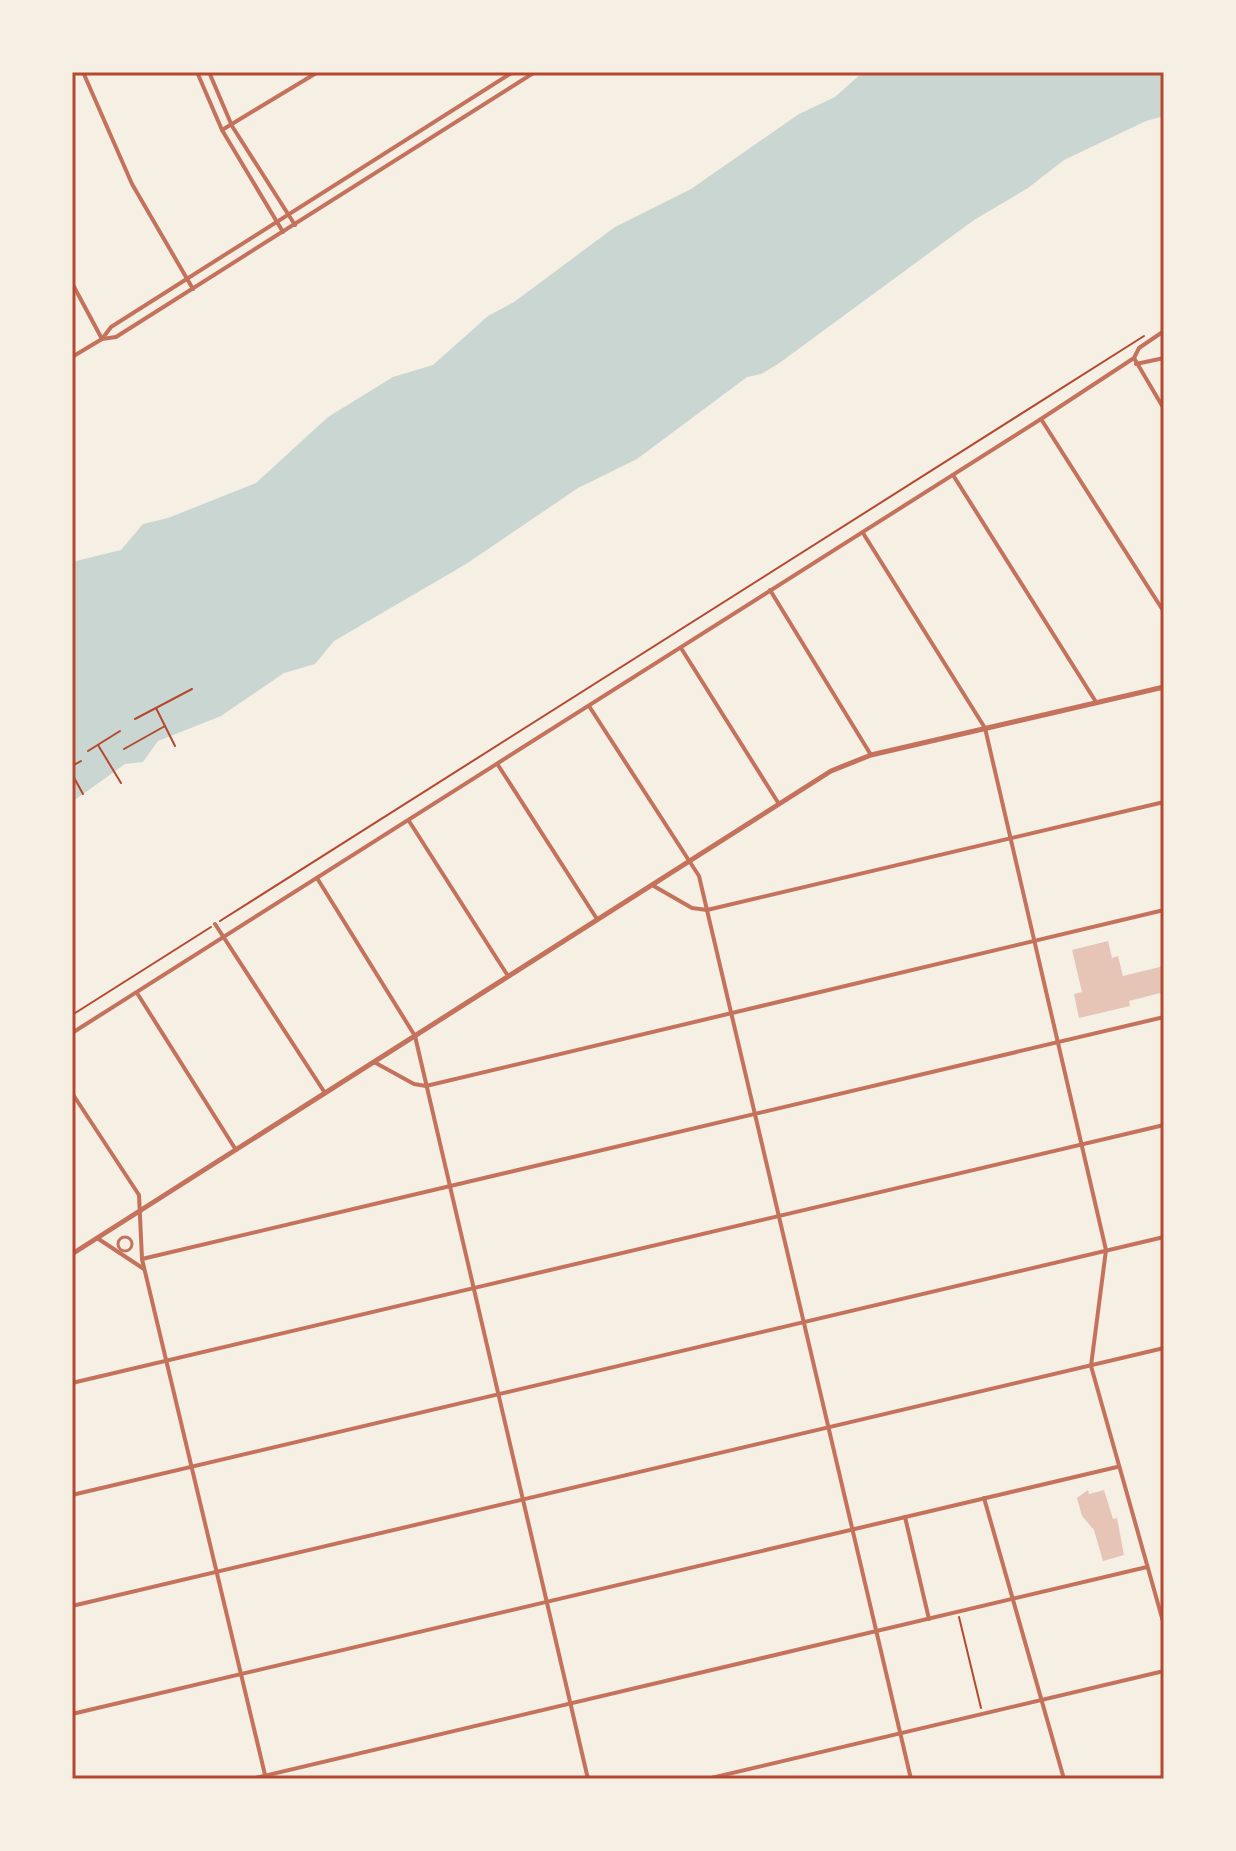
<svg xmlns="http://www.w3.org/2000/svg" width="1236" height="1851" viewBox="0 0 1236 1851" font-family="'Exo 2',sans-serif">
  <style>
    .water { fill: #c9d6d2 }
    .building { fill: #e6c5b7 }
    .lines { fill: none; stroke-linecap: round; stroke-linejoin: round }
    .path { stroke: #b5482f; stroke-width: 2 }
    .pedestrian { stroke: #c5725c; stroke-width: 3 }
    .minor { stroke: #c5725c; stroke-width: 4 }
    .tertiary { stroke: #c5725c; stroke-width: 5 }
    .neatline { fill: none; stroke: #b5482f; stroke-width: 3 }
  </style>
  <rect width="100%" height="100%" fill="#f6efe4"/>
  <!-- water -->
  <polygon class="water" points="863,72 1164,72 1164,116 1146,121 1064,160 1028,188 974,220 778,364 761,374 747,377 637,459 578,488 466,564 334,641 315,664 284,673 221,716 158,741 143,762 125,764 72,802 72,562 121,550 143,524 168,518 256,483 328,417 393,377 433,365 488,316 514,302 615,227 691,189 799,114 835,97"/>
  <!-- building -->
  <g class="building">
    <polygon points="1108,941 1112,958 1118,956 1123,976 1164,966 1164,992 1129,1001 1130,1006 1079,1018 1074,994 1082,992 1072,950"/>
    <polygon points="1088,1490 1089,1494 1104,1490 1113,1519 1117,1518 1124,1555 1103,1561 1094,1530 1082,1516 1077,1498"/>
  </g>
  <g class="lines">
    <!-- path -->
    <g class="path">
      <polyline points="156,708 175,746"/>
      <polyline points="135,719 192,689"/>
      <polyline points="98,745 121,783"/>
      <polyline points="124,749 165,726"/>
      <polyline points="88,751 120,731"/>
      <polyline points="72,766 81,761"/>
      <polyline points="72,774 83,794"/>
      <polyline points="220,921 1144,336"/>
      <polyline points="72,1015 211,927"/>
      <polyline points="959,1617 981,1708"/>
    </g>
    <!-- pedestrian -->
    <circle class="pedestrian" cx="125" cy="1244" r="7"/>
    <!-- minor -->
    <g class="minor">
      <polyline points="83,72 132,184 193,289"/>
      <polyline points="197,72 222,130 283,232"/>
      <polyline points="209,72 232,126 295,225"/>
      <polyline points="222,130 318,72"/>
      <polyline points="72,283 102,339"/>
      <polyline points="102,339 116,337 535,72"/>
      <polyline points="72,357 102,339 111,327 513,72"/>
      <polyline points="1134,358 1164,409"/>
      <polyline points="1136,364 1164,358"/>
      <polyline points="1041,419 1164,612"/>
      <polyline points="953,475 1096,702"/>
      <polyline points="863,533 985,728 1106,1250 1091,1366 1164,1625"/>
      <polyline points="770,590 871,755"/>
      <polyline points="681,648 779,804"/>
      <polyline points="589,706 699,876 911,1779"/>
      <polyline points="498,765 597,919"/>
      <polyline points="409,821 508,976"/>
      <polyline points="317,878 415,1036 588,1779"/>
      <polyline points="652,885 692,908 707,910 1164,802"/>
      <polyline points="215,924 325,1093"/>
      <polyline points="137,993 236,1150"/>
      <polyline points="72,1033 1041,419 1134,358 1139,348 1164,331"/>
      <polyline points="374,1062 414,1084 426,1086 1164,910"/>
      <polyline points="72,1093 139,1195 142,1259 266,1779"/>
      <polyline points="97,1238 144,1269"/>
      <polyline points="142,1259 1164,1017"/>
      <polyline points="72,1383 1164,1125"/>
      <polyline points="72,1495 1164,1237"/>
      <polyline points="984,1498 1064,1779"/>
      <polyline points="905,1517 929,1619"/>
      <polyline points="72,1606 1164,1348"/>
      <polyline points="72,1714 1117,1467"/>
      <polyline points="251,1779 1147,1567"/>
      <polyline points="707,1779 1164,1671"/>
    </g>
    <!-- tertiary -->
    <polyline class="tertiary" points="72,1254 831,771 871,755 1164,687"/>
  </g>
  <!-- border -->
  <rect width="1236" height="1851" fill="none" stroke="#f6efe4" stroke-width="148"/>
  <rect x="74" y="74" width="1088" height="1703" class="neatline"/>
</svg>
